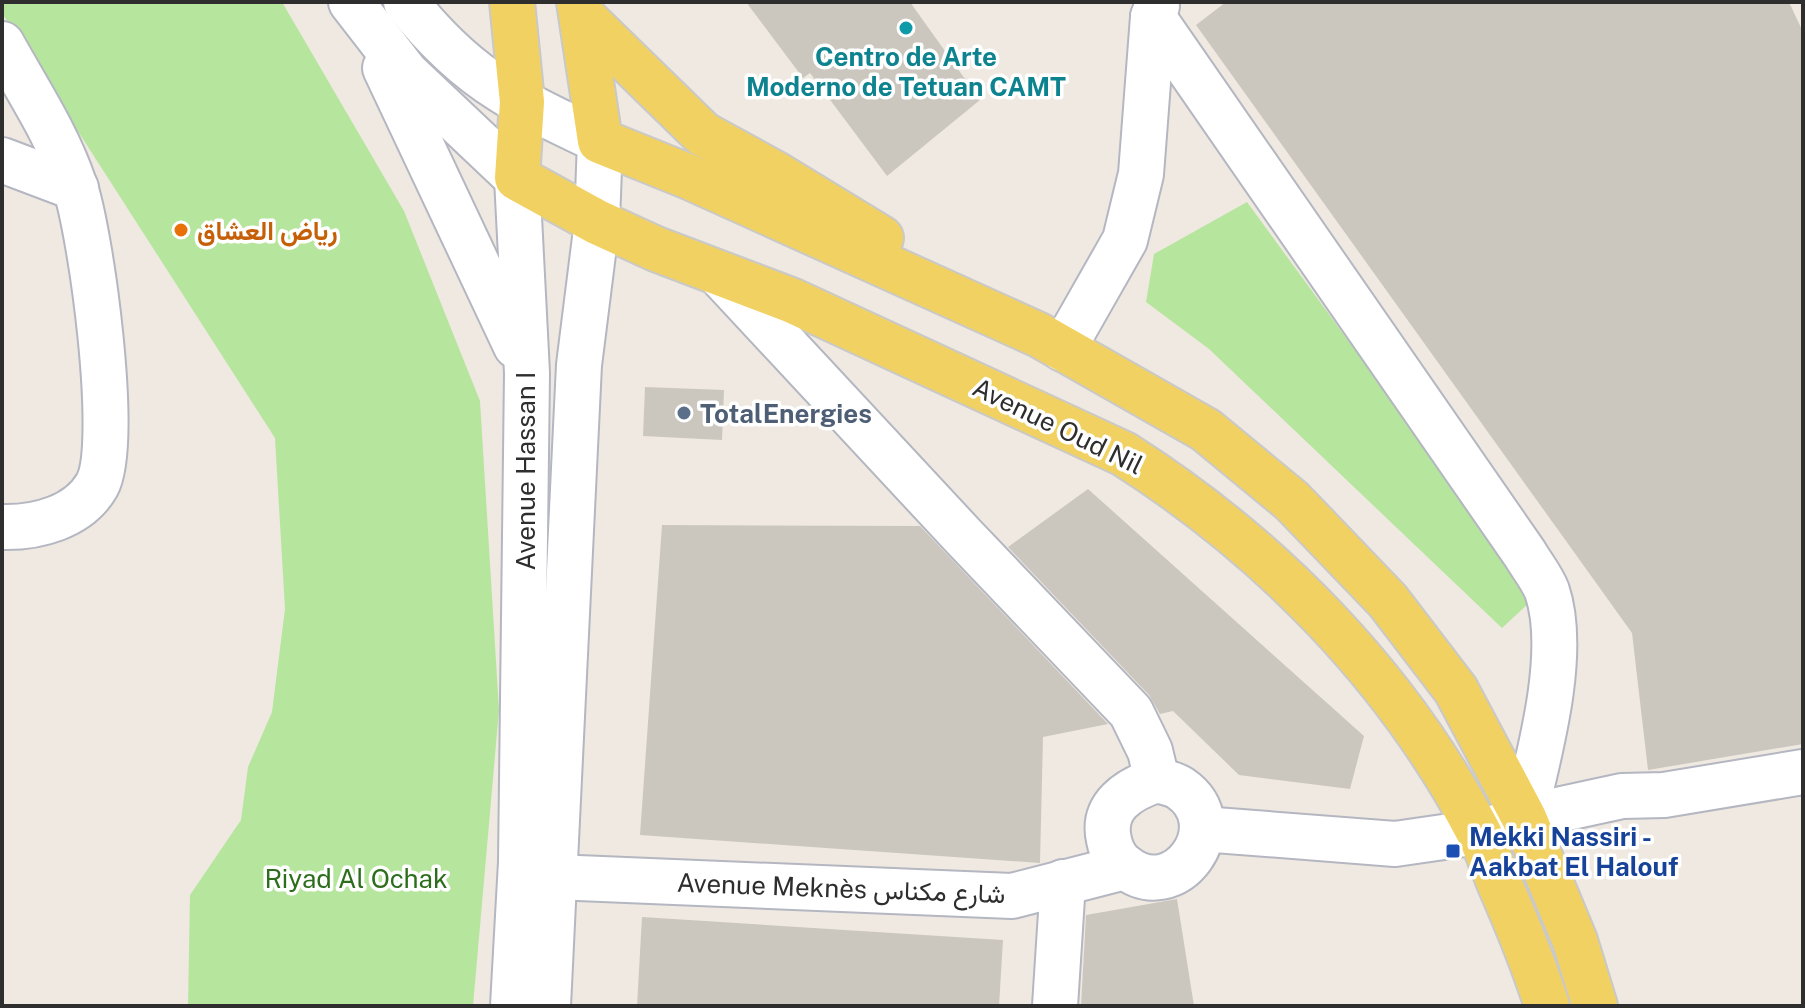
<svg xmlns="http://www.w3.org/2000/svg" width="1805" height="1008" viewBox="0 0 1805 1008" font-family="'Public Sans',Vazirmatn,sans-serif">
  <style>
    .green { fill: #b6e59e }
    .building { fill: #cbc7bf }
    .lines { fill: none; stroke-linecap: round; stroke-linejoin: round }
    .minor-casing { stroke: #b4b7c1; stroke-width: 48 }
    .secondary-casing { stroke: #b4b7c1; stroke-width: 48 }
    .primary-casing { stroke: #c9c9c9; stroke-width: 48 }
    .minor { stroke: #fff; stroke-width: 44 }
    .secondary { stroke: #fff; stroke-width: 44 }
    .primary { stroke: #f2d163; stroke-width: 44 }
    .culture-dot { fill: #0f9aa8; stroke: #fff; stroke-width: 3 }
    .food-dot { fill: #e8710a; stroke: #fff; stroke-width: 3 }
    .service-dot { fill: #5c6f8a; stroke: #fff; stroke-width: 3 }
    .transit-dot { fill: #1a4fb4; stroke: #fff; stroke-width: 3 }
    .labels { text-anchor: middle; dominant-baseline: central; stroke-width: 7; stroke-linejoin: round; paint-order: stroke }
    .culture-label { font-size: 26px; font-weight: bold; fill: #0d838f; stroke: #fff }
    .food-label { font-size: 26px; font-weight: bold; fill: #c56008; stroke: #fff; text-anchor: start }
    .service-label { font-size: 26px; font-weight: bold; fill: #4e5e75; stroke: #fff; text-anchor: start }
    .street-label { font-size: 26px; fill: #2e2e2e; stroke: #fff }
    .transit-label { font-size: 26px; font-weight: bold; fill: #164399; stroke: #fff; text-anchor: start }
    .park-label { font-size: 26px; fill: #2c6e1b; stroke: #fff }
  </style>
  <rect width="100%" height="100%" fill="#efe9e1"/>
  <!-- green -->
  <g class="green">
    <polygon points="2,2 282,2 404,211 480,401 499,710 473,1006 188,1006 190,895 241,820 248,767 272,712 285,609 275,438 2,13"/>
    <polygon points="1247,202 1488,532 1528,604 1502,628 1209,349 1146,302 1154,254"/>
  </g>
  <!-- building -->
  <g class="building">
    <polygon points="746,2 910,2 980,100 887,176 810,73 803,78"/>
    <polygon points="1226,2 1789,2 1803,32 1803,744 1648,770 1632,633 1196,25"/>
    <polygon points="645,387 724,390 722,440 643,436"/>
    <polygon points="1088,489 1364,736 1350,789 1239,775 1173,711 1160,714 1149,695 1008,547"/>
    <polygon points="662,525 920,526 1108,724 1043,737 1040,863 640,835"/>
    <polygon points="1177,899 1194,1006 1081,1006 1086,915"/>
    <polygon points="642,917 1003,940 999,1006 637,1006"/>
  </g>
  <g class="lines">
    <defs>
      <g id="minor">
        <path d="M 1153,17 L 1525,554 C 1532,566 1542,578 1547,591 C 1568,653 1539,755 1524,818"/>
        <path d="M 2,44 C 28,91 57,134 74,184 C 91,231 120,444 97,485 C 79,517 37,528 2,527"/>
        <polyline points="2,160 76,188"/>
        <polyline points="721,276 963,536 1131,712 1150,751 1157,780"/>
        <polyline points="1063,349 1125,240 1141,174 1153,17 1157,6"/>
        <path d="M 1157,780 C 1164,782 1174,784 1180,788 C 1235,825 1175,908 1124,866 C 1116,860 1111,850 1109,840 C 1101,806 1129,789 1157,780 Z"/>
        <polyline points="1202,829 1395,844 1478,832"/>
        <polyline points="554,877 1012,896 1125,867"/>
        <polyline points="1055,1006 1063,882"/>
      </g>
      <g id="secondary">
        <polyline points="351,2 406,73 517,178 527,373 521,862 513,1006"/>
        <path d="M 406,2 C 433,36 464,67 501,90 C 532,110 567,125 600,141 L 597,222 L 579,365 L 548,1006"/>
        <polyline points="385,68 516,346"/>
        <polyline points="1478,832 1562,809 1622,796 1664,795 1803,772"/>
      </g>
      <g id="primary">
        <path d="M 512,2 L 522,102 L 517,178 L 597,222 L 656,249 L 793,301 L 1124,454 C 1270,547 1397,676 1478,831 C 1487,849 1493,868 1501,887 C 1518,926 1534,965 1547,1006"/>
        <polyline points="579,2 600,141 687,176 1039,335 1206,430 1292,501 1388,601 1456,690 1524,818 1575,941 1595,1006"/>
        <polyline points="583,17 703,134 776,174 881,238"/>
      </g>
    </defs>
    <!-- minor casing -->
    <use href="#minor" class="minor-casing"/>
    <!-- secondary casing -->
    <use href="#secondary" class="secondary-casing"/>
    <!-- primary casing -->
    <use href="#primary" class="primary-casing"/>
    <!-- minor -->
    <use href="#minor" class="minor"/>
    <!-- secondary -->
    <use href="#secondary" class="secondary"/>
    <!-- primary -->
    <use href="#primary" class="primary"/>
  </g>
  <!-- markers -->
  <circle class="culture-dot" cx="906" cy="28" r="8"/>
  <circle class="food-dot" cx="181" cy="230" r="8"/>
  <circle class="service-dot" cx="684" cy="413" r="8"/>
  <rect class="transit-dot" x="1445" y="843" width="16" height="16" rx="4"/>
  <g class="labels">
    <!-- culture labels -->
    <g class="culture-label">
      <text x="906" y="56">Centro de Arte<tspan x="906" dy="30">Moderno de Tetuan CAMT</tspan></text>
    </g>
    <!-- food labels -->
    <g class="food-label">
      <text x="197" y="230">رياض العشاق</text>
    </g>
    <!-- service labels -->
    <g class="service-label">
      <text x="700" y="413">TotalEnergies</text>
    </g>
    <!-- street labels -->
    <g class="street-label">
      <text transform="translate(1058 426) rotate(26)">Avenue Oud Nil</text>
      <text transform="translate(525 471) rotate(-90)">Avenue Hassan I</text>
      <text transform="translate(841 888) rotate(2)">Avenue Meknès شارع مكناس</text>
    </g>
    <!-- transit labels -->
    <g class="transit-label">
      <text x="1469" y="836">Mekki Nassiri -<tspan x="1469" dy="30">Aakbat El Halouf</tspan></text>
    </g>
    <!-- park labels -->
    <g class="park-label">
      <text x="356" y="878">Riyad Al Ochak</text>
    </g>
  </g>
  <!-- border -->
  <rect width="1805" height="1008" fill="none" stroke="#2e2e2e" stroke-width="8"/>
</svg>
